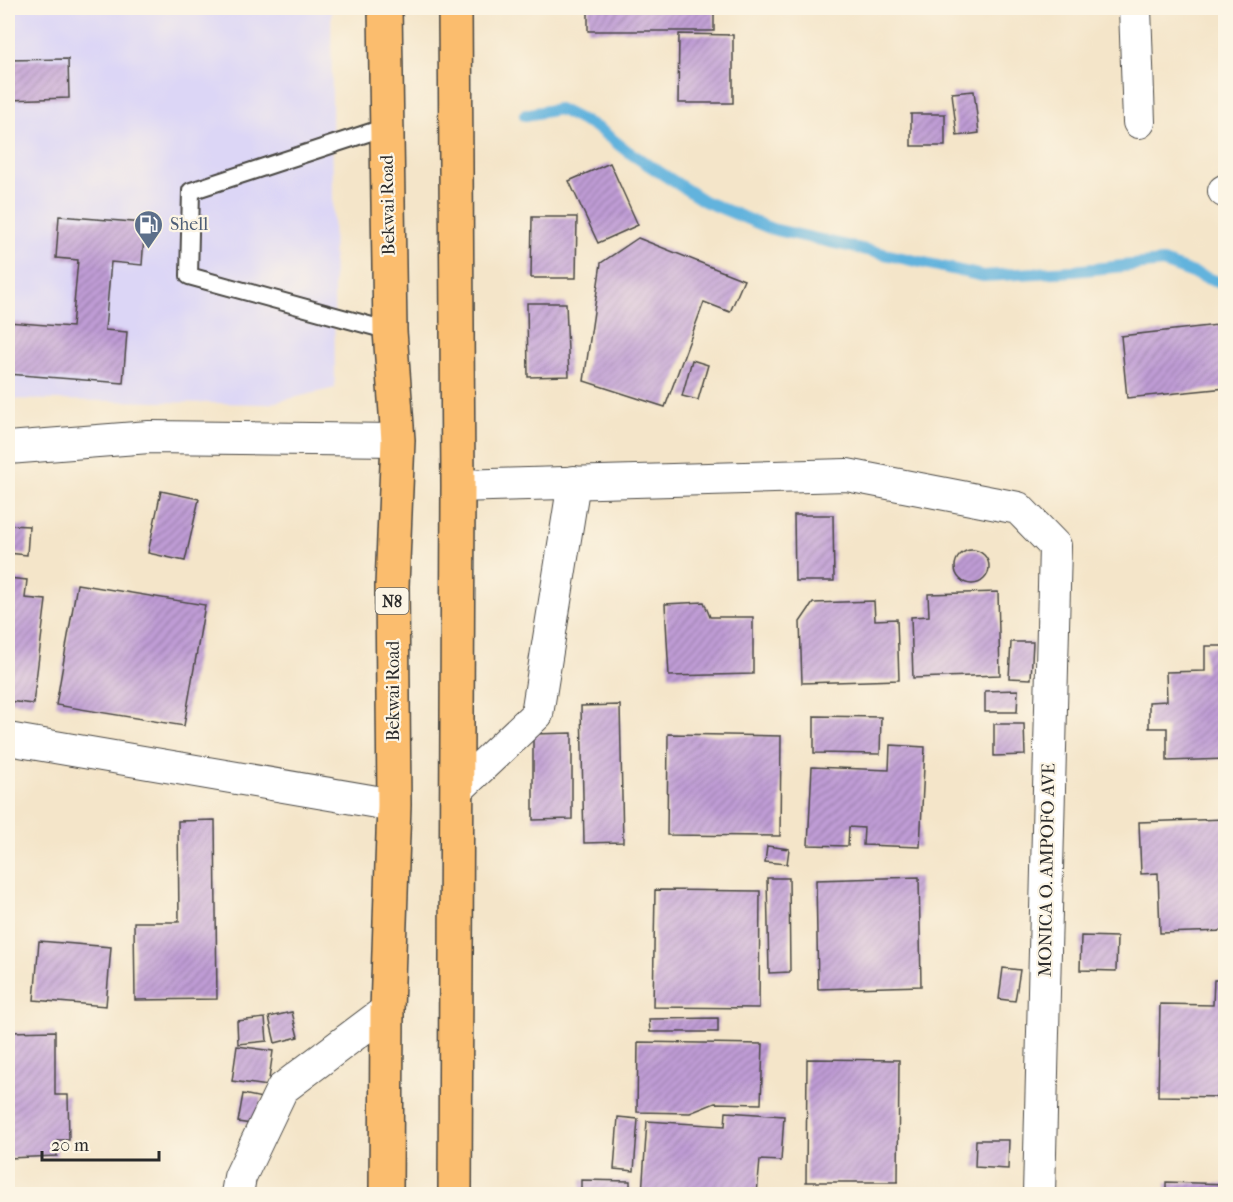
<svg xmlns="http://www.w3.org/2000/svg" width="1233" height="1202" viewBox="0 0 1233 1202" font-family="'IM FELL French Canon',serif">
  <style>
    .built { fill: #dcd6f6 }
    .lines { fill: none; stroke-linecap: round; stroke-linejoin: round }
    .stream { stroke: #62b3dd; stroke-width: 12 }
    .building { fill: url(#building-hatch) }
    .lane-casing { stroke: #494743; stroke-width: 20 }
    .street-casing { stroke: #494743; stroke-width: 34 }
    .highway-casing { stroke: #494743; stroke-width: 36 }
    .lane { stroke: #fff; stroke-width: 16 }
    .street { stroke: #fff; stroke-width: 32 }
    .highway { stroke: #fbbd6e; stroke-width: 33 }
    .labels { text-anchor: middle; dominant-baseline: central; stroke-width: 4.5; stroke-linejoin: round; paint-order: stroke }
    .shield { fill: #fcf5e5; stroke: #6a6863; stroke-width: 1.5 }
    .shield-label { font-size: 16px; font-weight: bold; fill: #2b2b2b }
    .street-label { font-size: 18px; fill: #2b2b2b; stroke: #fcf5e5 }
    .service-label { font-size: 18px; fill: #4e5e75; stroke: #fcf5e5; text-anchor: start }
  </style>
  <defs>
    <pattern id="building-hatch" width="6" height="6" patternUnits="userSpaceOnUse" patternTransform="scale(1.5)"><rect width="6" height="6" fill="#bf9cd5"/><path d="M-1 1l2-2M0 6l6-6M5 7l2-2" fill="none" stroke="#9b7fad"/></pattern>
  </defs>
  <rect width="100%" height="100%" fill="#fcf5e5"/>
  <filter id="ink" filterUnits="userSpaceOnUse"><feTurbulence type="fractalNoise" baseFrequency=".0167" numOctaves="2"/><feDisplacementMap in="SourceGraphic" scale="12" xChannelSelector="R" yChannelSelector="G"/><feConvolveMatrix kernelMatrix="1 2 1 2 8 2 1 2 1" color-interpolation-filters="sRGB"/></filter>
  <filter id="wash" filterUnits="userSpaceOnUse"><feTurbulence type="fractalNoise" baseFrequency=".008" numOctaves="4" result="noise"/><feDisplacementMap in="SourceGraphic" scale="24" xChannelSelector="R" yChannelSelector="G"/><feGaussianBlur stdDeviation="1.35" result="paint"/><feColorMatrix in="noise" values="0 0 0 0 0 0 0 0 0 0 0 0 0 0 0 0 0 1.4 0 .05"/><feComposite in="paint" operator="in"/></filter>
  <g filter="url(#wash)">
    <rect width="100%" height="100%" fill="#f4e5c9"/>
    <!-- built -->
    <polygon class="built" points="8,8 331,8 335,388 267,404 8,399"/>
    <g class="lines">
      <!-- stream -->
      <polyline class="stream" points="525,115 559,109 599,129 627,151 704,201 772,229 983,276 1073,271 1163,262 1226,285"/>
    </g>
    <g id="blocks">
      <!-- building -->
      <g class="building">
        <rect x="588" y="8" width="126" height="23"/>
        <polygon points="679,34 733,35 733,103 678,103"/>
        <polygon points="68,59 69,98 8,100 8,60"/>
        <polygon points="974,91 979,133 957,136 952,93"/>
        <rect x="911" y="114" width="34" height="32"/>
        <polygon points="610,163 638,225 598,243 569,181"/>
        <polygon points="59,216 145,223 142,265 111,262 105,330 127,332 123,383 8,374 8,322 72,327 78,260 56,258"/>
        <polygon points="532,217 577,217 576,278 531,278"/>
        <polygon points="638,238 744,280 730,312 704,302 665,407 584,381 601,263"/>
        <polygon points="527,303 566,303 569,376 528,377"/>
        <polygon points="1226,324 1226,388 1127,398 1121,336"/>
        <polygon points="692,360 708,365 698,400 682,396"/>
        <polygon points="161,491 199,499 185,561 148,553"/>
        <polygon points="794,515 833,515 834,581 795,581"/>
        <polygon points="8,525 29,526 27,555 8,553"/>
        <circle cx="972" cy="567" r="17"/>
        <polygon points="8,578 27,580 25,598 46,600 33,704 8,701"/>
        <polygon points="77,584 205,605 184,726 56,705"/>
        <polygon points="998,592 1000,675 913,678 911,617 929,616 928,594"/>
        <polygon points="874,601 875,620 897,619 899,680 802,683 800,622 813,603"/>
        <polygon points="704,602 710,617 753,617 753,674 669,676 665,604"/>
        <polygon points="1011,642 1033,642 1031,679 1009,678"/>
        <polygon points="1205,646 1226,646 1226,759 1167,761 1167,728 1149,728 1149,702 1167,701 1166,672 1205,671"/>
        <polygon points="1018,690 1017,712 985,712 985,691"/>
        <polygon points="620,705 623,842 584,843 581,706"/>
        <polygon points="814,716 881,717 880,754 814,753"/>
        <polygon points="994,724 1024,724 1025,755 994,756"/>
        <polygon points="572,733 572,819 533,820 533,734"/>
        <polygon points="668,734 781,736 780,836 667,835"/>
        <polygon points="890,745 925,747 920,847 863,845 864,828 849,827 848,846 808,845 812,767 889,770"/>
        <polygon points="1226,819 1226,931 1160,933 1158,873 1141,874 1139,822"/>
        <polygon points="215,820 217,999 135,1000 134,922 179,922 178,821"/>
        <polygon points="767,846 789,849 787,864 765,862"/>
        <polygon points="919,877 921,986 818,989 816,880"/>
        <polygon points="767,878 789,878 790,972 769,973"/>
        <polygon points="655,890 760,891 759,1008 653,1007"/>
        <polygon points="1081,936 1117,937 1116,971 1080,970"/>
        <polygon points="39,941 111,947 106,1006 34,1000"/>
        <polygon points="1003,968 1020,970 1015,1001 999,999"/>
        <polygon points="1214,980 1226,980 1226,1097 1158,1096 1160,1004 1213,1005"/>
        <polygon points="292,1012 298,1037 275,1043 269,1017"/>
        <polygon points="265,1018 267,1041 238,1044 237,1021"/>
        <polygon points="718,1018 718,1032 650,1032 649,1019"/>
        <polygon points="55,1031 55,1095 68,1095 69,1140 57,1140 57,1156 8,1158 8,1032"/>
        <polygon points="638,1042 763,1044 761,1104 715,1103 690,1113 637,1112"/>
        <polygon points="237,1046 273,1051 268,1086 232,1081"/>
        <polygon points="807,1059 899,1060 898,1182 806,1182"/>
        <polygon points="243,1094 262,1098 258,1125 238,1122"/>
        <polygon points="726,1112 784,1116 781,1161 760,1160 757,1194 642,1194 647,1121 725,1126"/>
        <polygon points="618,1117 638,1119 634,1171 614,1169"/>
        <polygon points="976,1140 1009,1140 1008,1169 975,1167"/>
        <polygon points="581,1180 630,1181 630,1194 581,1194"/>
        <polygon points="1166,1182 1226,1184 1226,1194 1166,1194"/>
      </g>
    </g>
  </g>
  <g filter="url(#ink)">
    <use href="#blocks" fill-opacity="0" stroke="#494743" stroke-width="1.5"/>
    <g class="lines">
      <defs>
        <polyline id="lane" points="386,127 191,191 189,276 390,331"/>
        <g id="street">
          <polyline points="1135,8 1139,122"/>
          <polyline points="1224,191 1226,190"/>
          <polyline points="8,448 149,437 398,440"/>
          <polyline points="458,486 847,475 1018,508 1055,546 1039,1194"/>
          <polyline points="8,739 394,805"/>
          <polyline points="458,789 537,714 574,482"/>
          <polyline points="237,1194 240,1177 282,1089 387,1010"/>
        </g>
        <g id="highway">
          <polyline points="385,8 390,331 398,440 392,586 394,805 387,1010 386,1194"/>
          <polyline points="455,1194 458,486 455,8"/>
        </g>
      </defs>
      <!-- lane casing -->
      <use href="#lane" class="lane-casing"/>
      <!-- street casing -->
      <use href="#street" class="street-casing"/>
      <!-- highway casing -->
      <use href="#highway" class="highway-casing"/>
      <!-- lane -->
      <use href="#lane" class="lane"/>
      <!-- street -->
      <use href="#street" class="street"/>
      <!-- highway -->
      <use href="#highway" class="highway"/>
    </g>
  </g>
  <!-- icons -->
  <defs>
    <symbol id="fuel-pin" viewBox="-11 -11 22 30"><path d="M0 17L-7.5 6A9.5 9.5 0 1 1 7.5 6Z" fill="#5c6f8a" stroke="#fcf5e5"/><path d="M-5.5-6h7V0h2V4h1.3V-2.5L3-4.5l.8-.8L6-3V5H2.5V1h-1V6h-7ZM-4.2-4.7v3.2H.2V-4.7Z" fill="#fff"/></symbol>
  </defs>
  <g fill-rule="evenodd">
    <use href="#fuel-pin" x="132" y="208" width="33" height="45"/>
  </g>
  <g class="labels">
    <!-- shield labels -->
    <rect class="shield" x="375.5" y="588" width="33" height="26" rx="4.5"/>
    <g class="shield-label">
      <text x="392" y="601">N8</text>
    </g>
    <!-- street labels -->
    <g class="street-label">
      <text transform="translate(388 205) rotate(-91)">Bekwai Road</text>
      <text transform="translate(393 691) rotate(-90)">Bekwai Road</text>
      <text transform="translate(1047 870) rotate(-89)">MONICA O. AMPOFO AVE</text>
    </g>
    <!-- service labels -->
    <g class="service-label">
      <text x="170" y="224">Shell</text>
    </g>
  </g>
  <!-- margin -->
  <rect width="1233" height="1202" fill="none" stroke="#fcf5e5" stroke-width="30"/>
  <!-- scale -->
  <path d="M42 1151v9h117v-9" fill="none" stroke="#2b2b2b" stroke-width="3"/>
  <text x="51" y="1151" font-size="18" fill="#2b2b2b" stroke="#fcf5e5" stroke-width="4.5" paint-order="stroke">20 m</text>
</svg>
